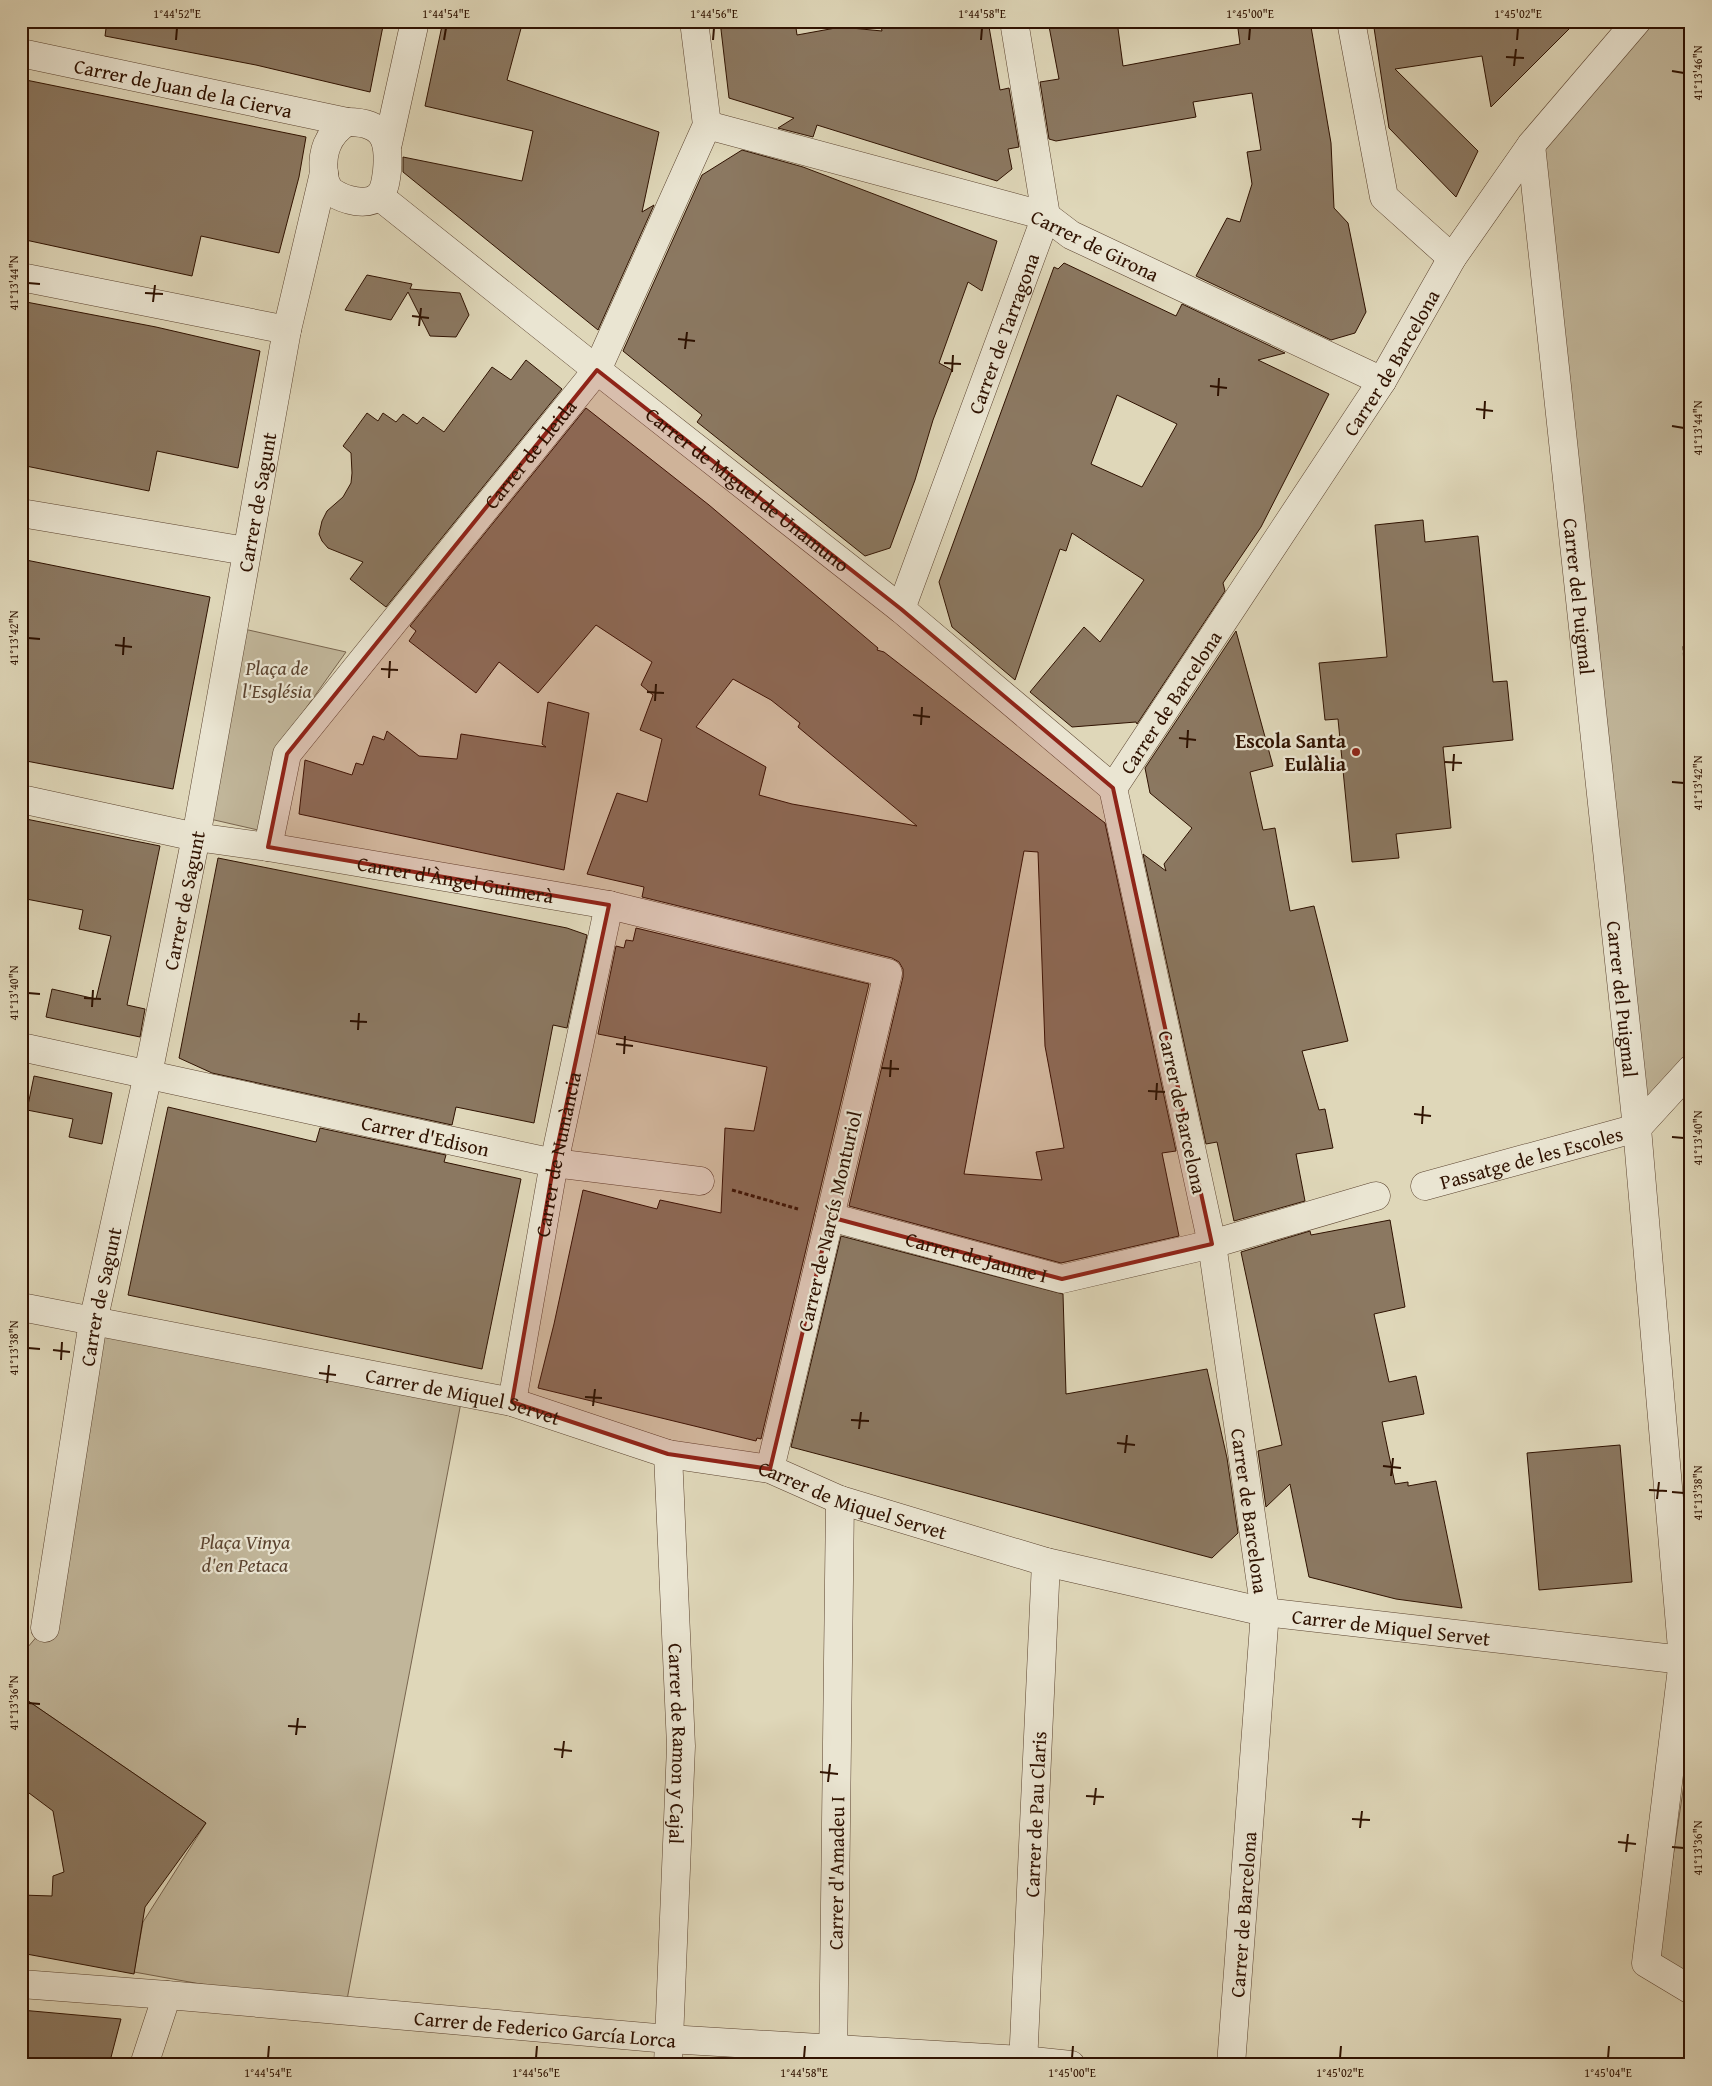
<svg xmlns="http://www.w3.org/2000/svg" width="1712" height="2086" viewBox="0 0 1712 2086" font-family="'Gentium Book Plus',serif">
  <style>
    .green { fill: #c1b69a; stroke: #78644e }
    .building { fill: #8b7861; stroke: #2f1201; fill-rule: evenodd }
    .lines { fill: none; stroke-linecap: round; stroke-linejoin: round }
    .minor-casing { stroke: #5b432f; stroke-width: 29 }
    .path { stroke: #2f1201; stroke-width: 3; stroke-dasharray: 4 2.5; stroke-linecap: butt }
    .minor { stroke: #eae5d2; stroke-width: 28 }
    .marked { fill: #8f2418; fill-opacity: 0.2; stroke: #8f2418; stroke-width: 4; stroke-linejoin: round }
    .ticks { fill: none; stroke: #2f1201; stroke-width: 2 }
    .poi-dot { fill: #8f2418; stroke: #eae5d2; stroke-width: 2 }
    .labels { text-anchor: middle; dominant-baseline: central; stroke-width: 4.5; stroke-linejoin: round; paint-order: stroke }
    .street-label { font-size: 20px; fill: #2f1201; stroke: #eae5d2 }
    .park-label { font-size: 20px; font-style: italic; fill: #5b432f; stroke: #eae5d2 }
    .poi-label { font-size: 20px; font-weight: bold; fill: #2f1201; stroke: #eae5d2; text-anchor: end }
    .neatline { fill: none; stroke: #2f1201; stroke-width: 2 }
    .ticks-label { font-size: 12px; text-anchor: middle; fill: #2f1201 }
  </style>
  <rect width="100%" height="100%" fill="#dfd7b9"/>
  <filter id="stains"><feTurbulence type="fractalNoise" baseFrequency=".004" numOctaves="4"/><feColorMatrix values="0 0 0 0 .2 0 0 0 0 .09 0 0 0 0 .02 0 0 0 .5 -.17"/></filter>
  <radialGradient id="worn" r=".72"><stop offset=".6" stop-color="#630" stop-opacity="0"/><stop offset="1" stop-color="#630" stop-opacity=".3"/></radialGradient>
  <!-- green -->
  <g class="green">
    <polygon points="1637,21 1691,21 1691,1069 1637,1128 1531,145"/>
    <polygon points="244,629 346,652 279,746 258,830 210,819"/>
    <polygon points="100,1324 463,1392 345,2010 134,1972 143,1922 206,1823 21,1696 21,1655 45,1627"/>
    <polygon points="1691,1738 1691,1974 1661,1957 1660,1943"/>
  </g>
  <!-- building -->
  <g class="building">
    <polygon points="107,21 384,21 370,92 256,65 105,36"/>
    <polygon points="443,21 523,21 507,80 659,132 642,212 654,205 598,330 403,172 403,157 522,181 533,131 425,106"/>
    <polygon points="720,21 758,21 759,26 795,21 797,35 841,27 882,31 880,21 988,21 1000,90 1009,88 1019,147 1008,149 1012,169 997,181 817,125 813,137 778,128 794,118 729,98"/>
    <polygon points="1048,21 1117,21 1123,66 1240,44 1237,21 1310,21 1331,143 1334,208 1348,223 1366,312 1355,333 1331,340 1196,276 1227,218 1240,222 1252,184 1247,152 1261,150 1252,93 1193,102 1196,117 1056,141 1049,139 1040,82 1059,79"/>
    <polygon points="1373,21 1577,21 1491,107 1482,56 1395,69 1478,151 1456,197 1389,128"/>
    <polygon points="21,79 306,137 299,177 279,253 201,236 192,276 21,239"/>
    <polygon points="742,150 803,167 997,241 982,291 968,282 939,363 952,370 933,420 915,480 890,548 865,556 697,422 702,415 623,351 702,175"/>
    <path d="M 1064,263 L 1176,316 L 1182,304 L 1285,353 L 1258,360 L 1329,394 L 1261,527 L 1223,583 L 1225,591 L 1137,724 L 1136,722 L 1072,727 L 1030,692 L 1084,627 L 1100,642 L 1144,580 L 1072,533 L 1066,551 L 1060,549 L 1015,680 L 952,627 L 939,582 L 1054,267 L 1058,269 ZM 1117,395 L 1177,424 L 1142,487 L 1091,464 Z"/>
    <polygon points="367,275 412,284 410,289 460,293 469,315 456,337 430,336 408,292 391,320 345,310"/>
    <polygon points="21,301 156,327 260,351 238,468 157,451 149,491 21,465"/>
    <polygon points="526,360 562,389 386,607 350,579 363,562 328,548 322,541 319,534 322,521 327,511 343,497 351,483 352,473 351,453 343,446 367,413 378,421 383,413 396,422 403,414 417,424 423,417 444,432 492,367 511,380"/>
    <path d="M 586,408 L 709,505 L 878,648 L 877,650 L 884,652 L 1105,823 L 1176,1151 L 1162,1153 L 1179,1236 L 1061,1263 L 849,1206 L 903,977 L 903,969 L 899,962 L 892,958 L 642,897 L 644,887 L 587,874 L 617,793 L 647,802 L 662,739 L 640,730 L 653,695 L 641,685 L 652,662 L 596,625 L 538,693 L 499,662 L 476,693 L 409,641 L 416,631 L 410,626 ZM 733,679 L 771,700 L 800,723 L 798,727 L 917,826 L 792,804 L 759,795 L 766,767 L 696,727 ZM 1024,851 L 1038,852 L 1045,1046 L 1064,1148 L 1036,1152 L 1042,1180 L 964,1174 Z"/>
    <polygon points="1423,520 1425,542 1478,536 1493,682 1507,681 1513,740 1443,747 1451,828 1396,834 1399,858 1352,862 1338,719 1325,720 1319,663 1387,657 1375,525"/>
    <polygon points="21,559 210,597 173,789 21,760"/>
    <polygon points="1236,631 1273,766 1250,772 1263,830 1275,828 1290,911 1314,906 1348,1041 1302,1051 1319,1110 1325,1109 1333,1148 1296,1154 1305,1201 1234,1221 1217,1142 1206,1144 1143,854 1166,871 1164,864 1192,828 1150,793 1145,768"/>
    <polygon points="548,702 589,713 564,870 299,814 305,760 352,775 356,763 363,765 373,736 384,740 387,731 419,756 457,759 461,734 546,747 542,744"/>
    <polygon points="21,818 160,846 127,1005 145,1009 140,1037 46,1017 52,989 96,999 111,936 79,929 83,910 21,898"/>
    <polygon points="218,858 567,928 587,935 567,1028 553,1025 534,1123 456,1107 452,1125 212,1073 179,1058"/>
    <polygon points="636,928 869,984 761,1439 757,1438 756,1441 538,1388 554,1324 583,1190 657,1209 660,1200 721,1213 725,1128 754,1131 767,1067 598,1034 616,946 624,948 626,940 633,941"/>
    <polygon points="34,1076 112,1093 102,1144 69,1137 73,1119 27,1110"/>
    <polygon points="168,1107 316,1142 320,1128 446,1155 444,1162 521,1179 482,1369 128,1295"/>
    <polygon points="1390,1220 1405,1307 1374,1314 1389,1382 1416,1376 1424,1414 1382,1422 1395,1484 1408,1482 1408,1486 1436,1481 1462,1608 1396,1599 1309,1577 1290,1484 1266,1507 1258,1451 1282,1445 1241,1252 1310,1231 1311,1235"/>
    <polygon points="841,1236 1063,1294 1066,1394 1207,1369 1227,1458 1238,1533 1212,1558 791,1447"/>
    <polygon points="1620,1445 1632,1582 1539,1590 1527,1453"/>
    <polygon points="21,1696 206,1823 145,1907 134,1974 21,1953 21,1895 52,1896 53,1876 64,1872 53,1811 21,1787"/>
    <polygon points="21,2010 121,2019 109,2065 21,2065"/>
  </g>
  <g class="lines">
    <defs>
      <g id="minor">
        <polyline points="1351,21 1384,197 1452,258"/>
        <path id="s1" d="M 21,53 L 347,122"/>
        <path d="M 347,122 C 383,122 390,138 387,171 C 386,179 385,190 379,196 C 367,207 344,200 332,192 C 321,183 322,157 327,145 C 331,135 339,127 347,122 Z"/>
        <polyline points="707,125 1046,216 1071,235 1382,381"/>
        <polyline points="388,143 415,21"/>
        <path id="s2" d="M 1531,145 L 1637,1128 L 1683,1660 L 1646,1963 L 1691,1990"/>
        <path id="s3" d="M 379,196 L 597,370 L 901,609 L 1113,788"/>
        <polyline points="21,277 287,330"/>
        <polyline points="21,513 246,551"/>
        <path id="s4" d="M 901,609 L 1046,216 L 1014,21"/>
        <path id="s5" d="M 21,799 L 196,837 L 268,847 L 609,905 L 888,973 L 770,1469"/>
        <path id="s6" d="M 268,847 L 287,754 L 597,370 L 707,125 L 694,21"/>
        <path id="s7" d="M 21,1047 L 554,1163 L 700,1181"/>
        <polyline points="1637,1128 1691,1069"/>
        <path id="s8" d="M 1425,1186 L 1637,1128"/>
        <path id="s9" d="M 830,1217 L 1062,1279 L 1212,1244 L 1376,1196"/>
        <path id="s10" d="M 21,1307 L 512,1402 L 668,1454 L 770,1469 L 840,1500 L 1046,1562 L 1265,1612 L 1683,1660 L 1691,1660"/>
        <path id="s11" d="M 512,1402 L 554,1163 L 609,905"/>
        <path id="s12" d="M 668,1454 L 681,1746 L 668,2065"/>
        <path id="s13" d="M 45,1628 L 93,1322 L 148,1074 L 196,837 L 287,330 L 324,173"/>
        <path id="s14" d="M 21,1984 L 167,1995 L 668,2039 L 1023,2060 L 1071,2065"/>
        <polyline points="144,2065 167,1995"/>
        <path id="s15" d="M 833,2065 L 840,1500"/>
        <path id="s16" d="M 1023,2065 L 1046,1562"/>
        <path id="s17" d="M 1231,2065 L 1265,1612 L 1212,1244 L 1113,788 L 1382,381 L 1452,258 L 1531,145 L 1637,21"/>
      </g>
    </defs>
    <!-- minor casing -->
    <use href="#minor" class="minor-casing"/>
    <!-- path -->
    <g class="path">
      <polyline points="1691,628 1684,645 1691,801"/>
      <polyline points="732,1190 798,1209"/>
    </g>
    <!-- minor -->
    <use href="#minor" class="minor"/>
  </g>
  <!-- marked area -->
  <path class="marked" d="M 597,370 L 901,609 L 1113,788 L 1212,1244 L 1062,1279 L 830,1217 L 770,1469 L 668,1454 L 512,1402 L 554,1163 L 609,905 L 268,847 L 287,754 Z"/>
  <!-- ticks -->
  <path class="ticks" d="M 176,40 L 177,28M 444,40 L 446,28M 713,40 L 714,28M 981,40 L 982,28M 1249,40 L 1250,28M 1517,40 L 1518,28M 1506,57 L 1524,58M 1514,66 L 1516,49M 1672,71 L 1684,73M 28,283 L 40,284M 145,293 L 163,294M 153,302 L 155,285M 412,316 L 429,318M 419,326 L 421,308M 678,339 L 695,341M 685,349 L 687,332M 944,363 L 961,364M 952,372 L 953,355M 1210,386 L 1227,388M 1218,396 L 1219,378M 1476,409 L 1493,411M 1484,419 L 1485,401M 1672,426 L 1684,428M 28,638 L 40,639M 115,645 L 132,647M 123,655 L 124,637M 381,669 L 398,670M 389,678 L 390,661M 647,692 L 664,693M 655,701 L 656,684M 913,715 L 930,717M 921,725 L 922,707M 1179,738 L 1196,740M 1187,748 L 1188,730M 1445,762 L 1462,763M 1453,771 L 1454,754M 1672,782 L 1684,783M 28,993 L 40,994M 84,998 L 101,999M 92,1007 L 93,990M 350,1021 L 367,1022M 358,1030 L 359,1013M 616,1044 L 633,1046M 624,1054 L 625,1036M 882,1068 L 899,1069M 890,1077 L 891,1060M 1148,1091 L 1165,1092M 1156,1100 L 1157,1083M 1414,1114 L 1431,1116M 1422,1124 L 1423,1106M 1672,1137 L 1684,1138M 28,1348 L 40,1349M 53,1350 L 70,1352M 61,1360 L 62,1342M 319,1373 L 336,1375M 327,1383 L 329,1365M 585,1397 L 602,1398M 593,1406 L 595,1389M 851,1420 L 869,1421M 859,1429 L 861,1412M 1117,1443 L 1135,1445M 1125,1453 L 1127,1435M 1383,1466 L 1401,1468M 1391,1476 L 1393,1458M 1649,1490 L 1667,1491M 1672,1492 L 1684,1493M 1657,1499 L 1659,1482M 28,1703 L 40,1704M 288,1726 L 306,1727M 296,1735 L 298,1718M 554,1749 L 572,1751M 562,1758 L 564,1741M 820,1772 L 838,1774M 828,1782 L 830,1764M 1086,1796 L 1104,1797M 1094,1805 L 1096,1788M 1352,1819 L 1370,1820M 1360,1828 L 1362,1811M 1618,1842 L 1636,1844M 1672,1847 L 1684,1848M 1626,1852 L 1628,1834M 268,2058 L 269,2046M 536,2058 L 537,2046M 804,2058 L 805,2046M 1072,2058 L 1073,2046M 1340,2058 L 1341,2046M 1608,2058 L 1609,2046"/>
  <!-- markers -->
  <circle class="poi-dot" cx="1356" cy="752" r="5"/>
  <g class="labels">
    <!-- street labels -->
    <g class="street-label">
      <text stroke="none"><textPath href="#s1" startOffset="166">Carrer de Juan de la Cierva</textPath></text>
      <text transform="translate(1095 245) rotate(26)">Carrer de Girona</text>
      <text stroke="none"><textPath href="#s4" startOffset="294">Carrer de Tarragona</textPath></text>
      <text stroke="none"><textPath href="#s17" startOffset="1801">Carrer de Barcelona</textPath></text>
      <text stroke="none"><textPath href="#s6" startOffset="481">Carrer de Lleida</textPath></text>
      <text stroke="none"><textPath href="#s3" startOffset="471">Carrer de Miguel de Unamuno</textPath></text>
      <text stroke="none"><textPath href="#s13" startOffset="1146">Carrer de Sagunt</textPath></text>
      <text stroke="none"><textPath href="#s2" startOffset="454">Carrer del Puigmal</textPath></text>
      <text stroke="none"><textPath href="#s17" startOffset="1396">Carrer de Barcelona</textPath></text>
      <text stroke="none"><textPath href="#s5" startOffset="442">Carrer d'Àngel Guimerà</textPath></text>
      <text stroke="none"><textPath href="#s13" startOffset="741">Carrer de Sagunt</textPath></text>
      <text stroke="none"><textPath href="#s2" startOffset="859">Carrer del Puigmal</textPath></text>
      <text transform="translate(1183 1112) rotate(78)">Carrer de Barcelona</text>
      <text stroke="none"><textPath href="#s7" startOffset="414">Carrer d'Edison</textPath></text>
      <text stroke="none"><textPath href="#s11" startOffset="252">Carrer de Numància</textPath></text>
      <text stroke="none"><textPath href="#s8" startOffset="110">Passatge de les Escoles</textPath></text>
      <text transform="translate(829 1221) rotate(-77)">Carrer de Narcís Monturiol</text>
      <text stroke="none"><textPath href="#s9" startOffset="152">Carrer de Jaume I</textPath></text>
      <text stroke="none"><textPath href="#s13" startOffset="336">Carrer de Sagunt</textPath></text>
      <text stroke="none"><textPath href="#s10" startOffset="451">Carrer de Miquel Servet</textPath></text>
      <text stroke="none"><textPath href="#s10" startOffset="856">Carrer de Miquel Servet</textPath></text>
      <text transform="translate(1250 1511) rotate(82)">Carrer de Barcelona</text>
      <text stroke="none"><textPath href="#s10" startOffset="1411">Carrer de Miquel Servet</textPath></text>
      <text stroke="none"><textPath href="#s12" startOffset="290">Carrer de Ramon y Cajal</textPath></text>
      <text stroke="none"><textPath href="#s16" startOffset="251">Carrer de Pau Claris</textPath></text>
      <text stroke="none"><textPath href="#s15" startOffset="192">Carrer d'Amadeu I</textPath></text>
      <text stroke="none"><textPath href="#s17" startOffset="151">Carrer de Barcelona</textPath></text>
      <text stroke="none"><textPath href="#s14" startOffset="526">Carrer de Federico García Lorca</textPath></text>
    </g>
    <!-- park labels -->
    <g class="park-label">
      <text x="277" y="667">Plaça de<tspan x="277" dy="23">l'Església</tspan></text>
      <text x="245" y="1541">Plaça Vinya<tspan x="245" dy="23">d'en Petaca</tspan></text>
    </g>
    <!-- poi labels -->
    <g class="poi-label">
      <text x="1346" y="740">Escola Santa<tspan x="1346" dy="23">Eulàlia</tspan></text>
    </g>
  </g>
  <!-- margin -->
  <rect width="1712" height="2086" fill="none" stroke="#dfd7b9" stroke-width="55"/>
  <rect x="28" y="28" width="1656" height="2030" class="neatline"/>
  <g class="ticks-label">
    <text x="177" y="18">1°44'52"E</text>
    <text x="446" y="18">1°44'54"E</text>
    <text x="714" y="18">1°44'56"E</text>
    <text x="982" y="18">1°44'58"E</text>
    <text x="1250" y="18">1°45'00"E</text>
    <text x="1518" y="18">1°45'02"E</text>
    <text transform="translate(1698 73) rotate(-90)" y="4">41°13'46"N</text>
    <text transform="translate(14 283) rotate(-90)" y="4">41°13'44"N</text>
    <text transform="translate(1698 428) rotate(-90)" y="4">41°13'44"N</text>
    <text transform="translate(14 638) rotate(-90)" y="4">41°13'42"N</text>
    <text transform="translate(1698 783) rotate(-90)" y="4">41°13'42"N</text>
    <text transform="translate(14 993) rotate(-90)" y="4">41°13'40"N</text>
    <text transform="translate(1698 1138) rotate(-90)" y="4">41°13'40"N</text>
    <text transform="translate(14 1348) rotate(-90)" y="4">41°13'38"N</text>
    <text transform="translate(1698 1493) rotate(-90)" y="4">41°13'38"N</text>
    <text transform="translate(14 1703) rotate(-90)" y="4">41°13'36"N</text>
    <text transform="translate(1698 1848) rotate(-90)" y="4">41°13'36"N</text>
    <text x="268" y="2077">1°44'54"E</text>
    <text x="536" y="2077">1°44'56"E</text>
    <text x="804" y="2077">1°44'58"E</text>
    <text x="1072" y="2077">1°45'00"E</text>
    <text x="1340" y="2077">1°45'02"E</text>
    <text x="1608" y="2077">1°45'04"E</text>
  </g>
  <rect width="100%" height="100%" filter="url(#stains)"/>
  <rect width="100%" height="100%" fill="url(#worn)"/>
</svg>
